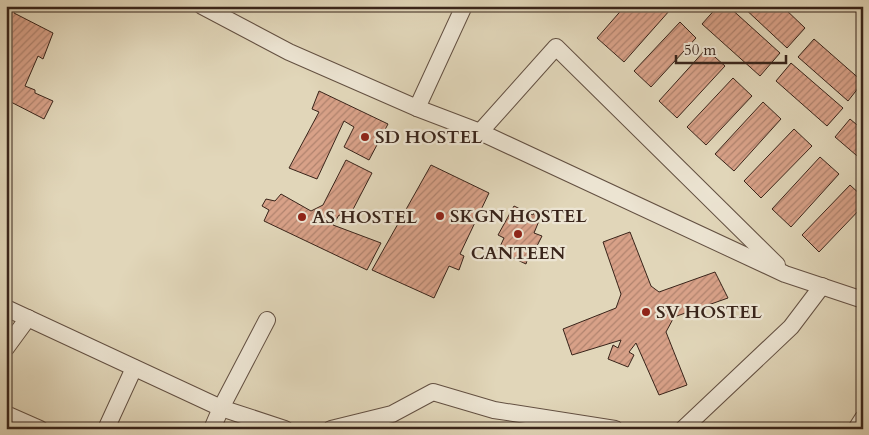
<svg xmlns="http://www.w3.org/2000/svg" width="869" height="435" viewBox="0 0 869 435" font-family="Cardo,serif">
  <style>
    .building { fill: url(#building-hatch); stroke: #39241a }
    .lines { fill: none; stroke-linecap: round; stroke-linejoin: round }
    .minor-casing { stroke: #635042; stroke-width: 18 }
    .minor { stroke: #ece4d2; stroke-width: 16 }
    .poi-dot { fill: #8f2418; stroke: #ece4d2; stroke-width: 2 }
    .labels { text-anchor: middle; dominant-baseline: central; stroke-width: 4.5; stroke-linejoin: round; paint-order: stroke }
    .poi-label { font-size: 18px; font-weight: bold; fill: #39241a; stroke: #ece4d2; text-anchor: start }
  </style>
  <defs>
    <pattern id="building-hatch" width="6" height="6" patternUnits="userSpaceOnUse" patternTransform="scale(1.25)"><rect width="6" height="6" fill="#d8a188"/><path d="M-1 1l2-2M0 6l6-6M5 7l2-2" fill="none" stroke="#b0836e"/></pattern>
  </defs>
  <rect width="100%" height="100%" fill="#e1d6b9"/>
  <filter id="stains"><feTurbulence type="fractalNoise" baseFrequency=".004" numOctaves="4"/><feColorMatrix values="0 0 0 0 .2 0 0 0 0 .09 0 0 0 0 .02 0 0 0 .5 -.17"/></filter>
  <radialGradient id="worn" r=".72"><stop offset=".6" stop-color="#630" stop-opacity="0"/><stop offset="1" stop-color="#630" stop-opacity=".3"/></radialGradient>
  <!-- building -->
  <g class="building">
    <polygon points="6,6 15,6 16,8 14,13 53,33 43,59 38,56 25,86 35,90 35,93 53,101 44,119 7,100 8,95 6,94"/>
    <polygon points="625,6 667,6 670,10 624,62 597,38"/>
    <polygon points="718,6 728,6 780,53 760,76 702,24"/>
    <polygon points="742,6 782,6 805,28 787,48"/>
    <polygon points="680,22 696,38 651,87 634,71"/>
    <polygon points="814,39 863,82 848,101 798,57"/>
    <polygon points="706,49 725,66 677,118 659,101"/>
    <polygon points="791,63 843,108 827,126 776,81"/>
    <polygon points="733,78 752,96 706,145 687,127"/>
    <polygon points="319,91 388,124 369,160 344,147 354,127 344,121 317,179 289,168 319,112 312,109"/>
    <polygon points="763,102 781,119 734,171 715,154"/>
    <polygon points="850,119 863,130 863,161 835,137"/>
    <polygon points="794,129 812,146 761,198 744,181"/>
    <polygon points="820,157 839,174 791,227 772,209"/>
    <polygon points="346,160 372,173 348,219 339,215 333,225 381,243 367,270 264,221 269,210 262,206 266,199 275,201 281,194 311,211 323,205"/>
    <polygon points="431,165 489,193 460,254 464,256 459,270 449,266 434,298 372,270"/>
    <polygon points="850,185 863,197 863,206 819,252 802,235"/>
    <polygon points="514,206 533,215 534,213 541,216 534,233 542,236 534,252 530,251 526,264 498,251 504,238 498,235"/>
    <polygon points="630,232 651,286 659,292 715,272 728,298 674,317 666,332 687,385 659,395 636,343 629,352 634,355 628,367 608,359 613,345 618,348 621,340 572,355 563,329 616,308 621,294 603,242"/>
  </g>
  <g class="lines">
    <defs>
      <g id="minor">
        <polyline points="202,6 289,52 417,108 480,132 785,274 863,300"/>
        <polyline points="417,108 464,6"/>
        <polyline points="480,132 556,47 777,265"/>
        <polyline points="6,308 221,408 285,429"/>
        <polyline points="6,348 28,318"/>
        <polyline points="6,414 40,429"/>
        <polyline points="106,429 134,368"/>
        <polyline points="212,429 221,408 267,320"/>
        <polyline points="331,429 392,414 433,392 494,410 615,429"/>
        <polyline points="683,429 791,327 822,286"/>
        <polyline points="856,429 863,418"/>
      </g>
    </defs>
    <!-- minor casing -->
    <use href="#minor" class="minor-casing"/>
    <!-- minor -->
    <use href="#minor" class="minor"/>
  </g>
  <!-- markers -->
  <g class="poi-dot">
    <circle cx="365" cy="137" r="5"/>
    <circle cx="440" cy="216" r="5"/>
    <circle cx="302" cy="217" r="5"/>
    <circle cx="518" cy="234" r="5"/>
    <circle cx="646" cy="312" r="5"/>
  </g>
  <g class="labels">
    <!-- poi labels -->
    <g class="poi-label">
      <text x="375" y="137">SD HOSTEL</text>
      <text x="450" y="216">SKGN HOSTEL</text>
      <text x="312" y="217">AS HOSTEL</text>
      <text x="518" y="253" text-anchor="middle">CANTEEN</text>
      <text x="656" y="312">SV HOSTEL</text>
    </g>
  </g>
  <!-- margin -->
  <rect width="869" height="435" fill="none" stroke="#e1d6b9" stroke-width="25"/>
  <rect x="8" y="8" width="854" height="420" fill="none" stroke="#39241a" stroke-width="2.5"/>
  <rect x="12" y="12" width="844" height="410" fill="none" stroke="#39241a"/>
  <!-- scale -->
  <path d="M676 55v8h110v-8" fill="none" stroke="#39241a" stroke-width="2.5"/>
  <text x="684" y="55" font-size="15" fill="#39241a" stroke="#ece4d2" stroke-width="4" paint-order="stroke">50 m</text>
  <rect width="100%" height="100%" filter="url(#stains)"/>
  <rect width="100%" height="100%" fill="url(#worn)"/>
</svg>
